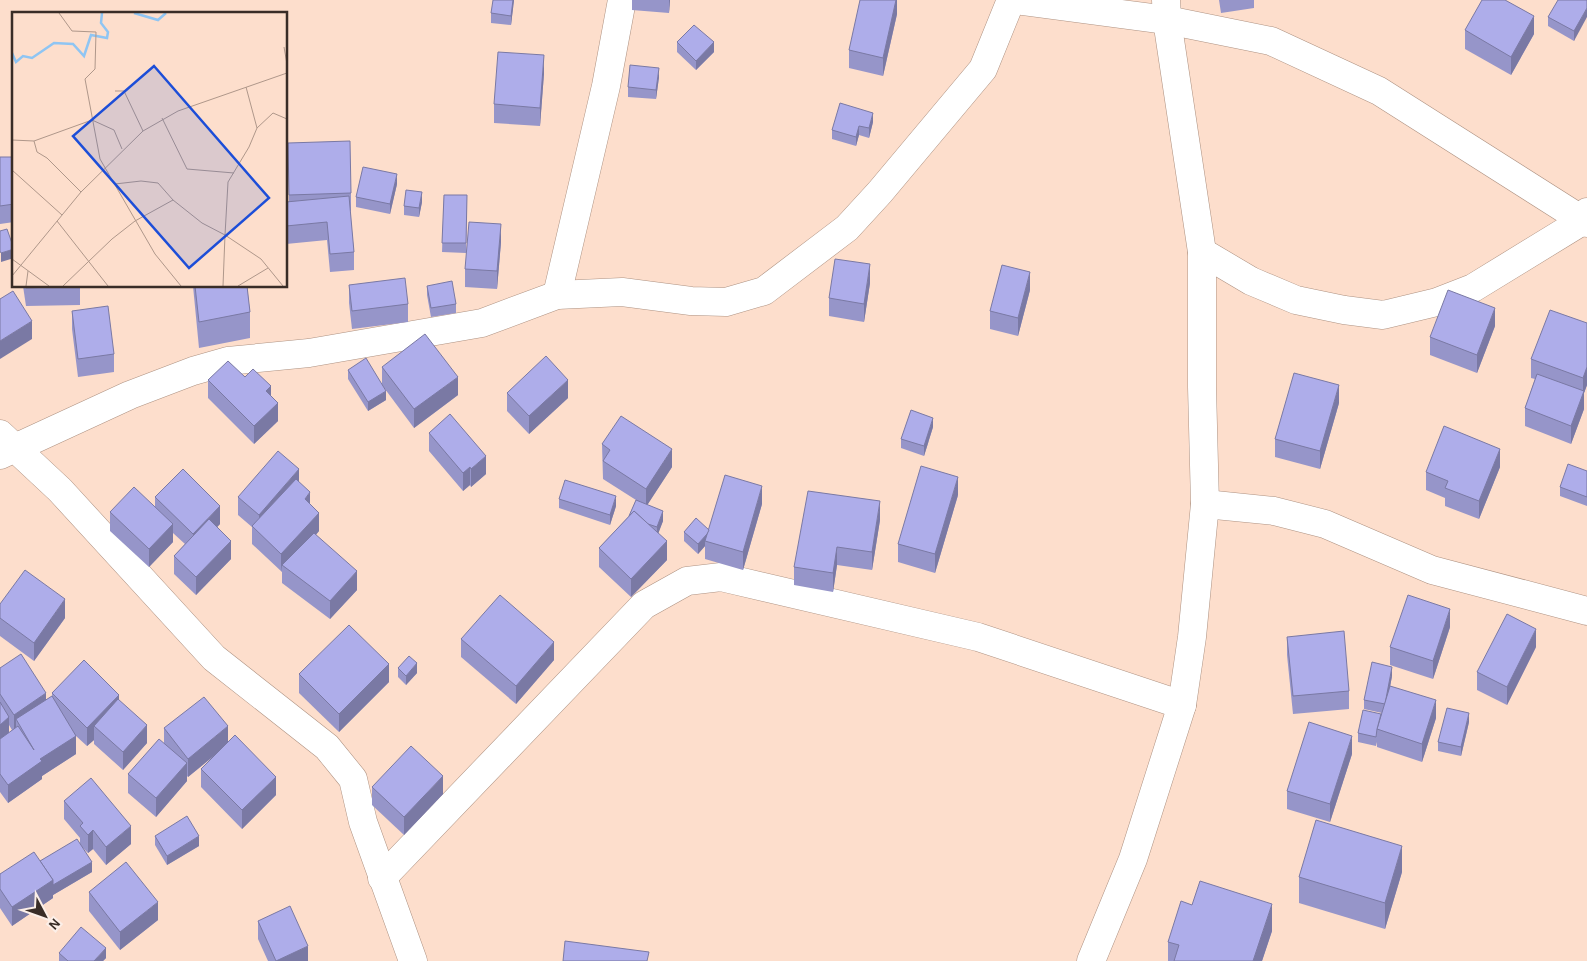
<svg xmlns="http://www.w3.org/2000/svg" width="1587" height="961" viewBox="0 0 1587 961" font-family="'Alegreya Sans',sans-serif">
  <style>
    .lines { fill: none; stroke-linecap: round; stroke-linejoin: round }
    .minor-casing { stroke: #ae9282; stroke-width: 29 }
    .minor { stroke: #fff; stroke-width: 28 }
    .wall { fill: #9695c9; fill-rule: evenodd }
    .shaded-wall { fill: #7a79a4 }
    .building { fill: #aeadea; stroke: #7a79a4 }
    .inset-river { fill: none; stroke: #8fc5f3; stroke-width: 2.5 }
    .inset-road { fill: none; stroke: #af978a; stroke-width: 1 }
    .view { fill: #1d4ed8; fill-opacity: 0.15; stroke: #1d4ed8; stroke-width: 2.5 }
    .inset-edge { fill: none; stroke: #392d27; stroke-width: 2.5 }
  </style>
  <rect width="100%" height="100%" fill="#fddecc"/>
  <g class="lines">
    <defs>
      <g id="minor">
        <polyline points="1015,0 1167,20 1271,41 1379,91 1587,223"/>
        <polyline points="1202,252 1251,281 1296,300 1344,310 1383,315 1437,302 1473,288 1584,220 1587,212"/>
        <polyline points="557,295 606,86 622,0"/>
        <polyline points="0,434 15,448 130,395 193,371 228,361 309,353 482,323 557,295 622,292 691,301 726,302 764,291 847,228 880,192 983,69 1011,0"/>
        <polyline points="0,455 15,448 60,490 214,658 327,747 353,779 363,822 413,961"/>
        <polyline points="1205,504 1274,511 1325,524 1432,570 1587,611"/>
        <polyline points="382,878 644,605 687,581 721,577 978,637 1182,705"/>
        <polyline points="1091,961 1133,859 1182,705 1192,637 1205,504 1202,387 1202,252 1167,20 1166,0"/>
      </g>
    </defs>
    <!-- minor casing -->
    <use href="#minor" class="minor-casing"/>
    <!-- minor -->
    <use href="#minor" class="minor"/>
  </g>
  <!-- wall -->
  <g class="wall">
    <polygon points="514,0 511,25 491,23 491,13"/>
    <polygon points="632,0 670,0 669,13 632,10"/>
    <polygon points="897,0 897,14 883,76 849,68 849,50"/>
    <polygon points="1219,0 1254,0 1254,8 1221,13"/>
    <polygon points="1587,0 1574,41 1548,26 1548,17"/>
    <polygon points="1465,30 1534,34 1511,75 1465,49"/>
    <polygon points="677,42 714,52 696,70 677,52"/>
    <polygon points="544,73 540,126 494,123 494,104"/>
    <polygon points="659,77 656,99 628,97 628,87"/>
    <polygon points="873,122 869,138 859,135 856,146 832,139 832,130"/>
    <polygon points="288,143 351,193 351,211 350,211 354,252 354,270 330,272 327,240 286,244 286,202 289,202"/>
    <polygon points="0,157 14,157 14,222 0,224"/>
    <polygon points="397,184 390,214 356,207 356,197"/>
    <polygon points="444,195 467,195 466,253 442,252"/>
    <polygon points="422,202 419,217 404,215 404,206"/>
    <polygon points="501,242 497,289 465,287 465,269"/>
    <polygon points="870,283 864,322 829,316 829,298"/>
    <polygon points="349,285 408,304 408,322 352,329 349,303"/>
    <polygon points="23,286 80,286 80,305 26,306"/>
    <polygon points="193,286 247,286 250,312 250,338 199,348"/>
    <polygon points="427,286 456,304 456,313 431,317 427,295"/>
    <polygon points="1030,290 1018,336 990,329 990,311"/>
    <polygon points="72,311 114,354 114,372 78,377 72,329"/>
    <polygon points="1587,323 1587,385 1584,393 1584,409 1571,444 1525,426 1525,408 1535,379 1531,378 1531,359"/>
    <polygon points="1495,326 1477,373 1430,355 1430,337"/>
    <polygon points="382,367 458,395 414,428 382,385"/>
    <polygon points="348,370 386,400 368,411 348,379"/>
    <polygon points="245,377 271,396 278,421 254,444 208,398 208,380"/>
    <polygon points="507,393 568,398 529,434 507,411"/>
    <polygon points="1339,403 1320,469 1275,457 1275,439"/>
    <polygon points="933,427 924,456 901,448 901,439"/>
    <polygon points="429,433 486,474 471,487 470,485 463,491 429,451"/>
    <polygon points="602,444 672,467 647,505 663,521 658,533 667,560 631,597 599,567 599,548 629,516 636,500 603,479"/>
    <polygon points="1500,467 1479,519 1445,506 1445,498 1426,490 1426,472"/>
    <polygon points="1587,471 1587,506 1560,496 1560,487"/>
    <polygon points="299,482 310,504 319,531 316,535 357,590 330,619 282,583 282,572 252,544 252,527 238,515 238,497"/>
    <polygon points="958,495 935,573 898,562 898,544"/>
    <polygon points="155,497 220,524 217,527 231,559 196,595 174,574 174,556 185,544 173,533 173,542 149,567 110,531 110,512 155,507"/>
    <polygon points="559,499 616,506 610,525 559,508"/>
    <polygon points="762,504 743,570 705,559 705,546 698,554 684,541 684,532 709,530"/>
    <polygon points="880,520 872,570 837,565 833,592 794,585 794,567"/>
    <polygon points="0,604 65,618 34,661 0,636"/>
    <polygon points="1450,627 1433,679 1390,665 1390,647"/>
    <polygon points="1287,637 1349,691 1349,709 1293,714 1287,655"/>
    <polygon points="461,639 554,660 516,704 461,657"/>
    <polygon points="1536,647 1507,705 1477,690 1477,672"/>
    <path d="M 0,668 L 46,700 L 52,696 L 52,693 L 119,701 L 147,743 L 123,770 L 94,744 L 94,740 L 87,746 L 76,736 L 76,754 L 42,776 L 42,779 L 8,803 L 0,792 ZM 9,725 L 12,730 L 9,733 Z"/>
    <polygon points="398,668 417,673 406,685 398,677"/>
    <polygon points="299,674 389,682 339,732 299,693"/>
    <polygon points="1392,676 1390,687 1436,718 1422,762 1377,747 1377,742 1376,746 1358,742 1358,733 1382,713 1364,709 1364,700"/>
    <polygon points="1469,722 1461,756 1438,751 1438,742"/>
    <polygon points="164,728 228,742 276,795 242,829 201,787 201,769 214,756 188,777 187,776 187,781 156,817 128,793 128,774 164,744"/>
    <polygon points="1352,754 1330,822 1287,809 1287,791"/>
    <polygon points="372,787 443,794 404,835 372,805"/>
    <polygon points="64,801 131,844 106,865 93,849 88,853 81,846 92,872 53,895 53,898 12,926 0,908 0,874 40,861 80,843 80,838 64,819"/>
    <polygon points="155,836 199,846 167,865 155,845"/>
    <polygon points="1402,872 1385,929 1299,903 1299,877"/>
    <polygon points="89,892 158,920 120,950 89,911"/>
    <polygon points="258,921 308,961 268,961 258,939"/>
    <polygon points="1272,931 1262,961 1168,961 1168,942"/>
    <polygon points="59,953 106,958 103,961 59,961"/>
  </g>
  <!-- shaded-wall -->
  <g class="shaded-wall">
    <polygon points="513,0 514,0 511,25 511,16"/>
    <polygon points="669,0 670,0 669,13"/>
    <polygon points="896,0 897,0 897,14 883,76 883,58"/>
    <polygon points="1587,8 1587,17 1574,41 1574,31"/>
    <polygon points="1534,16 1534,34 1511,75 1511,57"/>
    <polygon points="714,42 714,52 696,70 696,61"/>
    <polygon points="544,55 544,73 540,126 540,108"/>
    <polygon points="659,68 659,77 656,99 656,90"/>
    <polygon points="873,113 873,122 869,138 869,128"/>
    <polygon points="859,126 859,135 856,146 856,137"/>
    <polygon points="397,174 397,184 390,214 390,204"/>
    <polygon points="422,192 422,202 419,217 419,208"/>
    <polygon points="501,224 501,242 497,289 497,271"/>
    <polygon points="14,249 14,258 1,262 1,253"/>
    <polygon points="870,264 870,283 864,322 864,304"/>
    <polygon points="1030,272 1030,290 1018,336 1018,318"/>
    <polygon points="1495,308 1495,326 1477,373 1477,355"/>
    <polygon points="32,321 32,339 0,359 0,341"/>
    <polygon points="1587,367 1587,385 1584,393 1584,409 1571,444 1571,426 1583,394 1583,378"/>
    <polygon points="458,377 458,395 414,428 414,409"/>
    <polygon points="568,380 568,398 529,434 529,416"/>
    <polygon points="1339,385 1339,403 1320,469 1320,451"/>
    <polygon points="271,386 271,404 266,391"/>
    <polygon points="386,391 386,400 368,411 368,402"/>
    <polygon points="278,403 278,421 254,444 254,426"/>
    <polygon points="933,418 933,427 924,456 924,446"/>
    <polygon points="672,449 672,467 646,507 646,489"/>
    <polygon points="1500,449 1500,467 1479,519 1479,501"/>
    <polygon points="486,456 486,474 471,487 471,469"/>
    <polygon points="470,467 470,485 463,491 463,473"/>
    <polygon points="299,469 299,487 259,533 259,515"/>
    <polygon points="958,477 958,495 935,573 935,554"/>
    <polygon points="762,486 762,504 743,570 743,552"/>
    <polygon points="310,492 310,510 305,499"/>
    <polygon points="616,496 616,506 610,525 610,515"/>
    <polygon points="880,501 880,520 872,570 872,552"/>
    <polygon points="220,506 220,524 193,552 193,534"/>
    <polygon points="663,511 663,521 657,537 657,527"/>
    <polygon points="319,513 319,531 286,568 282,565 281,572 281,554"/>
    <polygon points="173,524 173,542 149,567 149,549"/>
    <polygon points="710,531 705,541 705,546 698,554 698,544"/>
    <polygon points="231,541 231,559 196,595 196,577"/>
    <polygon points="667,541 667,560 631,597 631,579"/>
    <polygon points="837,547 837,565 833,592 833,573"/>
    <polygon points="357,571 357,590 330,619 330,601"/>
    <polygon points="65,599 65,618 34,661 34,643"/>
    <polygon points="1450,609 1450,627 1433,679 1433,661"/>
    <polygon points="1536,629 1536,647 1507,705 1507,687"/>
    <polygon points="554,642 554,660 516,704 516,686"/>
    <polygon points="417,663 417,673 406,685 406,676"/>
    <polygon points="389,664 389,682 339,732 339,714"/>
    <polygon points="1392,667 1392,676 1385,713 1385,704"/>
    <polygon points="46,693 46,712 16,719 16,732 14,733 14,715"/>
    <polygon points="119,695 119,714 94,726 94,740 87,746 87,728"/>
    <polygon points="1436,700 1436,718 1422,762 1422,744"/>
    <polygon points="1469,713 1469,722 1461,756 1461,747"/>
    <polygon points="9,717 9,735 0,743 0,725"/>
    <polygon points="147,725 147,743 123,770 123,752"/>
    <polygon points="228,726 228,744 188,777 188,759"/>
    <polygon points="76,736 76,754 42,776 42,779 8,803 8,785 40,759"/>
    <polygon points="1352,736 1352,754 1330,822 1330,804"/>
    <polygon points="187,763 187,781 156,817 156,798"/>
    <polygon points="443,776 443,794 404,835 404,817"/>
    <polygon points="276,777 276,795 242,829 242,810"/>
    <polygon points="131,826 131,844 106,865 106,847"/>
    <polygon points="93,830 93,849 88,853 88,835"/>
    <polygon points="199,836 199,846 167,865 167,856"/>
    <polygon points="1402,846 1402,872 1385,929 1385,903"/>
    <polygon points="92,862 92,872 53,895 53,885"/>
    <polygon points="53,880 53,898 12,926 12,907"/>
    <polygon points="158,902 158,920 120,950 120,932"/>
    <polygon points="1272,904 1272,931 1262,961 1253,961"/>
    <polygon points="308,946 308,961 276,961"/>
    <polygon points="106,948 106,958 103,961 94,961"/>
  </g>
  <!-- building -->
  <g class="building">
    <polygon points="493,0 513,0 511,16 491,13"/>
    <polygon points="860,0 896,0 883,58 849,50"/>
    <polygon points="1482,0 1505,0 1534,16 1511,57 1465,30"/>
    <polygon points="1558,0 1587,0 1587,8 1574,31 1548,17"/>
    <polygon points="694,25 714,42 696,61 677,42"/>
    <polygon points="498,52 544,55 540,108 494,104"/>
    <polygon points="630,65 659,68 656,90 628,87"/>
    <polygon points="840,103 873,113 869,128 859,126 856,137 832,130"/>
    <polygon points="350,141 351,193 289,195 288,143"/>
    <polygon points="0,157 14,157 14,204 0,206"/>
    <polygon points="363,167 397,174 390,204 356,197"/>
    <polygon points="406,190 422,192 419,208 404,206"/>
    <polygon points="444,195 467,195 466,243 442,243"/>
    <polygon points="349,196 354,252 330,254 327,222 286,226 286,202"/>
    <polygon points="469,222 501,224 497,271 465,269"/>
    <polygon points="7,229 14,249 1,253 0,251 0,231"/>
    <polygon points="835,259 870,264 864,304 829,298"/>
    <polygon points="1002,265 1030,272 1018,318 990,311"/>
    <polygon points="405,278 408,304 352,311 349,285"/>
    <polygon points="452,281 456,304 431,308 427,286"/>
    <polygon points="26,286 80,286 26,288"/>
    <polygon points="195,286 247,286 250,312 199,322"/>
    <polygon points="1448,290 1495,308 1477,355 1430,337"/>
    <polygon points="13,291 32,321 0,341 0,299"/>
    <polygon points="108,306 114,354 78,359 72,311"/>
    <polygon points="1550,310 1587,323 1587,367 1583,378 1531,359"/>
    <polygon points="425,334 458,377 414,409 382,367"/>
    <polygon points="546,356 568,380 529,416 507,393"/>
    <polygon points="366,358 386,391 368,402 348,370"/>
    <polygon points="228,361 245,377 253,369 271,386 266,391 278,403 254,426 208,380"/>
    <polygon points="1294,373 1339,385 1320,451 1275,439"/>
    <polygon points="1537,374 1584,391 1571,426 1525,408"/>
    <polygon points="911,410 933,418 924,446 901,439"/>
    <polygon points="450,414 486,456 471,469 470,467 463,473 429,433"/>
    <polygon points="621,416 672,449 646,489 603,461 610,450 602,444"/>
    <polygon points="1444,426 1500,449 1479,501 1445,488 1448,481 1426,472"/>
    <polygon points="278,451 299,469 259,515 238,497"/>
    <polygon points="1568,464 1587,471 1587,497 1560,487"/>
    <polygon points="921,466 958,477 935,554 898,544"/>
    <polygon points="183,469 220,506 193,534 155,497"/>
    <polygon points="725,475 762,486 743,552 705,541"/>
    <polygon points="296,479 310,492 305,499 319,513 281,554 252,526"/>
    <polygon points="565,480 616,496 610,515 559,499"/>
    <polygon points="134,487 173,524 149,549 110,512"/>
    <polygon points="808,491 880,501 872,552 837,547 833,573 794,567"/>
    <polygon points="636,500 663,511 657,527 648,524 634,511 629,516"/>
    <polygon points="634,511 667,541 631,579 599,548"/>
    <polygon points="696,518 709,530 707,534 698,544 684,532"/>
    <polygon points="209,519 231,541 196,577 174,556"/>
    <polygon points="314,533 357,571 330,601 282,565"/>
    <polygon points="25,570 65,599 34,643 0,618 0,604"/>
    <polygon points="500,595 554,642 516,686 461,639"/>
    <polygon points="1408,595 1450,609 1433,661 1390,647"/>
    <polygon points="1507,614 1536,629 1507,687 1477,672"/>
    <polygon points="349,625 389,664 339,714 299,674"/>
    <polygon points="1344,631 1349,691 1293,696 1287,637"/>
    <polygon points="21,654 46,693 14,715 0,694 0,668"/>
    <polygon points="409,656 417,663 406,676 398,668"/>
    <polygon points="84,660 119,695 87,728 52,693"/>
    <polygon points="1372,662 1392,667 1385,704 1364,700"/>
    <polygon points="1390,686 1436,700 1422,744 1377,729"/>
    <polygon points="52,696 76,736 40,759 42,761 8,785 0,774 0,739 18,726 34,750 16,719"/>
    <polygon points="204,697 228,726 188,759 164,728"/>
    <polygon points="118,699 147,725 123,752 94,726"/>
    <polygon points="0,702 9,717 0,725"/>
    <polygon points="1447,708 1469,713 1461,747 1438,742"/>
    <polygon points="1363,710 1381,714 1377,729 1376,737 1358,733"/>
    <polygon points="1309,722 1352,736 1330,804 1287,791"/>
    <polygon points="235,735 276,777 242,810 201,769"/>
    <polygon points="159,739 187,763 156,798 128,774"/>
    <polygon points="411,746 443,776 404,817 372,787"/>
    <polygon points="91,778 131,826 106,847 93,830 88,835 80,826 83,823 64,801"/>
    <polygon points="187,816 199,836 167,856 155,836"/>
    <polygon points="1316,820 1402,846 1385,903 1299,877"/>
    <polygon points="77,839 92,862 53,885 53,880 40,861"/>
    <polygon points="34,852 53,880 12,907 0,889 0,874"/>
    <polygon points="126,862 158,902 120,932 89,892"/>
    <polygon points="1200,881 1272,904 1253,961 1174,961 1179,945 1168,942 1181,901 1192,905"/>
    <polygon points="290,906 308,946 276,961 258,921"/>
    <polygon points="81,927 106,948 94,961 68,961 59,953"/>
    <polygon points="565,941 649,952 647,961 563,961"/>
  </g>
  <!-- overview -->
  <g transform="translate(12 12)">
    <rect width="275" height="275" fill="#fddecc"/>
    <path class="inset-river" d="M 122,1 L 146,8 L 154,1M 0,41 L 4,50 L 11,44 L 20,46 L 42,31 L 61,32 L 72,44 L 79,23 L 95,26 L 96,20 L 89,11 L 90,1"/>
    <path class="inset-road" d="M 47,1 L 60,19 L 84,20 L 83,57 L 73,67 L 88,147 L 143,242 L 169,274M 272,35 L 275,52M 234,75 L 245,116M 103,79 L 112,79 L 131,119M 150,106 L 175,157 L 222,161M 0,128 L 22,129 L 80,108 L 102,118 L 110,137M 22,129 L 25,140 L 35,146 L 69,180M 0,158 L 50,203M 103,172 L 129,169 L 146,171 L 161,188 L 190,211 L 213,223 L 211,274M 45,209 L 96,274M 0,247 L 37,274M 0,264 L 69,180 L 131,119 L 166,99 L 275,61M 14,274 L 16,259M 51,274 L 100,227 L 123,209 L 161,188M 226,274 L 256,256M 271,274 L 249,247 L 213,223 L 216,170 L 237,135 L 245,116 L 261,101 L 275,107"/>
    <path class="view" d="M 142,54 L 257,186 L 177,256 L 61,124 Z"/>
    <rect width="275" height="275" class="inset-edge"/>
  </g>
  <!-- north arrow -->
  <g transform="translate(45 916) rotate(131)" stroke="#fcefe8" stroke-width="4" paint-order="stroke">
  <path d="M0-4L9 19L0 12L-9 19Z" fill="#392d27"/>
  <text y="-8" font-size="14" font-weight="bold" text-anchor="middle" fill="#392d27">N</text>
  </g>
</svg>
